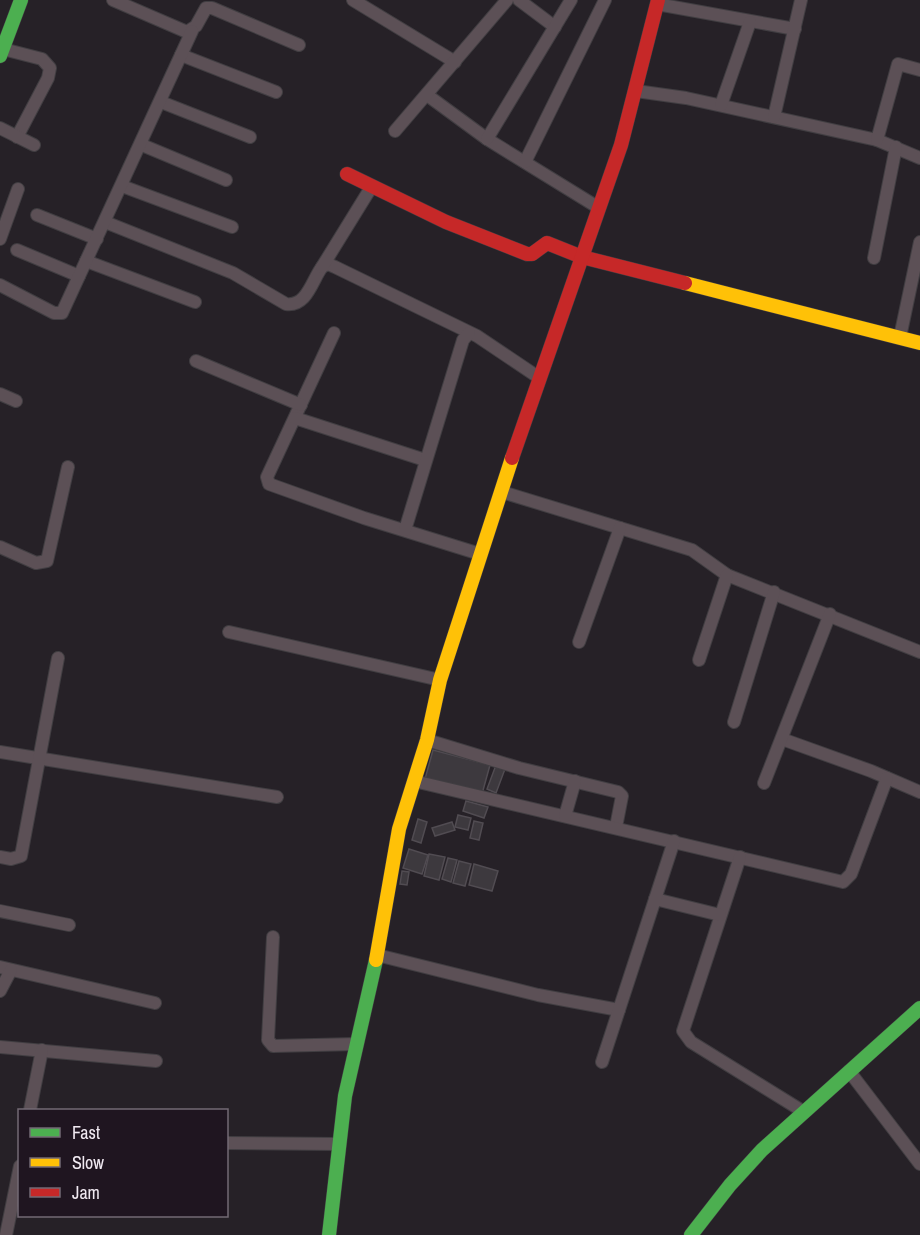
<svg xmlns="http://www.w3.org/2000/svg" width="920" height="1235" viewBox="0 0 920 1235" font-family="'Archivo Narrow',sans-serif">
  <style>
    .building { fill: #3d393e; stroke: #514c52; stroke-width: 1.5 }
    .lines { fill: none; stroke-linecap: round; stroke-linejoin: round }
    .street-casing { stroke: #413e42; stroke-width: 14 }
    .fast-casing { stroke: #413e42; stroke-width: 15 }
    .slow-casing { stroke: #413e42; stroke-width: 15 }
    .jam-casing { stroke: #413e42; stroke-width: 15 }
    .street { stroke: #5c5056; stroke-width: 12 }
    .fast { stroke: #4caf50; stroke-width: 14 }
    .slow { stroke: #ffc107; stroke-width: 14 }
    .jam { stroke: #c62828; stroke-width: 14 }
  </style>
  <rect width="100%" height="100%" fill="#262127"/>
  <!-- building -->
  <g class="building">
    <polygon points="433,750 490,765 482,794 425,779"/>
    <polygon points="496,765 505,769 496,793 487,789"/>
    <polygon points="466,801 488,807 484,818 463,811"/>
    <polygon points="458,815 471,818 468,830 455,827"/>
    <polygon points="418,819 427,822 421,843 412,840"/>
    <polygon points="474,821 483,823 479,840 470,838"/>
    <polygon points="452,822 455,830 435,836 432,828"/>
    <polygon points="409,849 428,855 422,874 403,868"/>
    <polygon points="429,854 445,857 439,880 424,876"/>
    <polygon points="448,858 457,860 451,882 442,879"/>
    <polygon points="459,861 471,864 465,886 453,883"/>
    <polygon points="474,864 498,871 492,891 469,885"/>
    <polygon points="402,871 409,872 407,885 400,884"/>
  </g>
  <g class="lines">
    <defs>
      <g id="street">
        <polyline points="113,0 187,32 196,26 206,8 212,8 299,45"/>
        <polyline points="353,0 455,62"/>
        <polyline points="519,0 555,27"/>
        <polyline points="657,4 795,29"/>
        <polyline points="3,49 42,59 50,68 48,78 17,137"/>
        <polyline points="181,55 276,92"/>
        <polyline points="636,91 686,98 877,140 920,158"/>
        <polyline points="427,95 487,139 599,208"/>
        <polyline points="161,102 250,137"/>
        <polyline points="721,105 750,22"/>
        <polyline points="774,117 801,0"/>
        <polyline points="0,128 34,145"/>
        <polyline points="395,131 507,0"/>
        <polyline points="487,139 571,0"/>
        <polyline points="877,140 898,64 920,70"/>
        <polyline points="142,145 226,180"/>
        <polyline points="525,162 605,0"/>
        <polyline points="122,186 232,227"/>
        <polyline points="37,215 97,239"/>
        <path d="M 105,222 L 233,273 L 286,304 C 307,307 312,280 322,267 L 328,264 L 335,267 L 477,336 L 538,377"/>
        <polyline points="0,239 18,189"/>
        <polyline points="17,250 79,276"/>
        <polyline points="874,258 896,147"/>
        <polyline points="86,261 195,302"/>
        <polyline points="322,267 372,186"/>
        <polyline points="0,285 54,313 62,313 192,31"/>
        <polyline points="334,333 267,477 269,484 364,518 480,554"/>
        <polyline points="900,337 920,242"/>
        <polyline points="196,361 301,405"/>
        <polyline points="0,394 16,401"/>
        <polyline points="295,418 425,460"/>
        <polyline points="502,492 692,550 727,575 920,652"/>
        <polyline points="405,530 463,340 469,333"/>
        <polyline points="0,547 36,563 47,561 68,467"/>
        <polyline points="229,632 440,680"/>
        <polyline points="579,642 620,528"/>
        <polyline points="699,660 727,575"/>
        <polyline points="734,722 774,592"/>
        <polyline points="782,739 871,771 920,792"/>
        <polyline points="427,740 519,768 618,792 622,796 616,827"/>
        <polyline points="0,752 277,797"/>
        <polyline points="414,781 843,882 851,874 887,778"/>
        <polyline points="764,783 830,614"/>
        <polyline points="565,816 575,781"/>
        <polyline points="0,857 11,859 21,856 58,658"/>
        <polyline points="740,857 683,1031 691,1042 804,1112"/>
        <polyline points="655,899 720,915"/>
        <polyline points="0,911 69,925"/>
        <polyline points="273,937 268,1040 273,1046 356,1044"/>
        <polyline points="377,955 538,995 619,1010"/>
        <polyline points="0,967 155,1003"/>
        <polyline points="0,991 11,970"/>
        <polyline points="0,1047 156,1061"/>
        <polyline points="602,1062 674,841"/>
        <polyline points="849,1071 920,1164"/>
        <polyline points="30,1110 42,1050"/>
        <polyline points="226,1143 338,1144"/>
        <polyline points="6,1235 20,1166"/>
      </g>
      <g id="fast">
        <polyline points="0,56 21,0"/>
        <polyline points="329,1235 345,1096 376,960"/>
        <polyline points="691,1235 730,1185 762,1150 920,1008"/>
      </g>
      <g id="slow">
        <polyline points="685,283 920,343"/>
        <polyline points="376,960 399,829 427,740 440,680 512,458"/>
      </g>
      <g id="jam">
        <polyline points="347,174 446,222 527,254 532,254 547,243 582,257 685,283"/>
        <polyline points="512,458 621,145 658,0"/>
      </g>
    </defs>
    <!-- street casing -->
    <use href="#street" class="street-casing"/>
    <!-- fast casing -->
    <use href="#fast" class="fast-casing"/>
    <!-- slow casing -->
    <use href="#slow" class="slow-casing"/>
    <!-- jam casing -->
    <use href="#jam" class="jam-casing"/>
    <!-- street -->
    <use href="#street" class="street"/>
    <!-- fast -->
    <use href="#fast" class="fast"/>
    <!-- slow -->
    <use href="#slow" class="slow"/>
    <!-- jam -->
    <use href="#jam" class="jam"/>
  </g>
  <!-- legend -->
  <rect x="18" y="1109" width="210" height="108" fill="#1f1520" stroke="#736a74" stroke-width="1.5"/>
  <rect x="30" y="1128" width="30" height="9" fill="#4caf50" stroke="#736a74" stroke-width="1.5"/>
  <text x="72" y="1139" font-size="18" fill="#f0e9f1">Fast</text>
  <rect x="30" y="1158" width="30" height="9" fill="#ffc107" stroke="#736a74" stroke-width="1.5"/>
  <text x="72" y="1169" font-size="18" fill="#f0e9f1">Slow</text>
  <rect x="30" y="1188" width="30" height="9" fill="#c62828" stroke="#736a74" stroke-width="1.5"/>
  <text x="72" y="1199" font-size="18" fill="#f0e9f1">Jam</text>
</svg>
